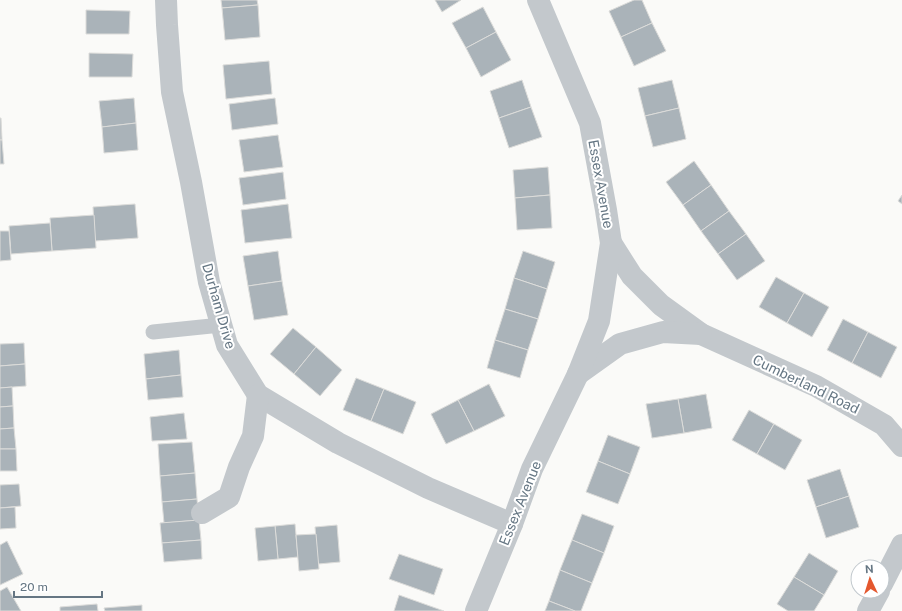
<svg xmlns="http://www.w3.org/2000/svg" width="902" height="611" viewBox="0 0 902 611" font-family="'Public Sans',sans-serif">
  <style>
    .building { fill: #aab3b9; stroke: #dcdcda }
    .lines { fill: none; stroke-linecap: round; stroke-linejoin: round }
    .service { stroke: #c3c8cc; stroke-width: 15 }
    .minor { stroke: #c3c8cc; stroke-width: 22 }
    .labels { text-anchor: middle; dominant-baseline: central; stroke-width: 4; stroke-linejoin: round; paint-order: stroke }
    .street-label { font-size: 14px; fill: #657683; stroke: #fff }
  </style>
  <rect width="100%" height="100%" fill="#fafaf8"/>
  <!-- building -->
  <g class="building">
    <polygon points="221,0 257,0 258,5 222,8"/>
    <polygon points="435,0 461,0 442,12"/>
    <polygon points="634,0 642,0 652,23 621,37 609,11"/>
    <polygon points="258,5 260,37 225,40 222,8"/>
    <polygon points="483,7 496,32 466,48 452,23"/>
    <polygon points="86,10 130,11 129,34 86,34"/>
    <polygon points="652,23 666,51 634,66 621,37"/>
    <polygon points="496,32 511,60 481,77 466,48"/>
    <polygon points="89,53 133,54 132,77 89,77"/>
    <polygon points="269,61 272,94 226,99 223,65"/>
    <polygon points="522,80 531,107 499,118 490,91"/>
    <polygon points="672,80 679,108 645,116 638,88"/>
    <polygon points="134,98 136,123 102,127 99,101"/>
    <polygon points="275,98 278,124 232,130 229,104"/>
    <polygon points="531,107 542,137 509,148 499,118"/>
    <polygon points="679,108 686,139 653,147 645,116"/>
    <polygon points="0,118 1,118 2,140 0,140"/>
    <polygon points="136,123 138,150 104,153 102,127"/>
    <polygon points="278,135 283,167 244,172 239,140"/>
    <polygon points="0,140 2,140 4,164 0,164"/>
    <polygon points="694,161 711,185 683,205 666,182"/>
    <polygon points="548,167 550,195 515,198 513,170"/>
    <polygon points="283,172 286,199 243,205 239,178"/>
    <polygon points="711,185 729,211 701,231 683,205"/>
    <polygon points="550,195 552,228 517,230 515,198"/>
    <polygon points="902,195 902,204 898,201"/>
    <polygon points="135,204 138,238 95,241 93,207"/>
    <polygon points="288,204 292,238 245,243 241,210"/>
    <polygon points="729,211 746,234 718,254 701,231"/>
    <polygon points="94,215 96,248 52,251 50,218"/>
    <polygon points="50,223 52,251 11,254 9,226"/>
    <polygon points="0,231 9,231 11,260 0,261"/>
    <polygon points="746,234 765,261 737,280 718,254"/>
    <polygon points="278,251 282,281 248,286 243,256"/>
    <polygon points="523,251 555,262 547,289 514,278"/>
    <polygon points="776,277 804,293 787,323 759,307"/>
    <polygon points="514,278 547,289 538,319 505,309"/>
    <polygon points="282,281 288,315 254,320 248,286"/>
    <polygon points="804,293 829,307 812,337 787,323"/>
    <polygon points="505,309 538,319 528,350 495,340"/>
    <polygon points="843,319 868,332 852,363 827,350"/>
    <polygon points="293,328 316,347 294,374 270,354"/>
    <polygon points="868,332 897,347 881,378 852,363"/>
    <polygon points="495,340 528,350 520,378 487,368"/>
    <polygon points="24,343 25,364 0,366 0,344"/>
    <polygon points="316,347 342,370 320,396 294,374"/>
    <polygon points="179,350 181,375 146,379 144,354"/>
    <polygon points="25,364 26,386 0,388 0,366"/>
    <polygon points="181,375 183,397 148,400 146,379"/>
    <polygon points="356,378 384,389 371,421 343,410"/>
    <polygon points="489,384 505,416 474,431 458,400"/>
    <polygon points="12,387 13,406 0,407 0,388"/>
    <polygon points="384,389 416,402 403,434 371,421"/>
    <polygon points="706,394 712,428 684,433 678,399"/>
    <polygon points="678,399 684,433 652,438 646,404"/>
    <polygon points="458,400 474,431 446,444 431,414"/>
    <polygon points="13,406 14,428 0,429 0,407"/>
    <polygon points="749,410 774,424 757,454 732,440"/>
    <polygon points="184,413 187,439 152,441 150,417"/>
    <polygon points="774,424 802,440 785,470 757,454"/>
    <polygon points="14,428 16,449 0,449 0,429"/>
    <polygon points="608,435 640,447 630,474 598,461"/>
    <polygon points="192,442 195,473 160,476 158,444"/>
    <polygon points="0,449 16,449 17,471 0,471"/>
    <polygon points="598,461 630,474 618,504 586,492"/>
    <polygon points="840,469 849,496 816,507 807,480"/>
    <polygon points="195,473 197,499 162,502 160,476"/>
    <polygon points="19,484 21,506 0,508 0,485"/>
    <polygon points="849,496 859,527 826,538 816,507"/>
    <polygon points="197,499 199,520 164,523 162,502"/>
    <polygon points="15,507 16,528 0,529 0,508"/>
    <polygon points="582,514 614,526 604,553 572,540"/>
    <polygon points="199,520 201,540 162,543 160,523"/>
    <polygon points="295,524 298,557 278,559 275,526"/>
    <polygon points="337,525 340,562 318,564 315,527"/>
    <polygon points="275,526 278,559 258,561 255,528"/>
    <polygon points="316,534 319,569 299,571 296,535"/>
    <polygon points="201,540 202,559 164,562 162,543"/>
    <polygon points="572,540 604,553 592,583 560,570"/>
    <polygon points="7,541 23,574 0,585 0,545"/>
    <polygon points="809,553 838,571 824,595 794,577"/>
    <polygon points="399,554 443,569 434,595 389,579"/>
    <polygon points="560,570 592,583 581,611 575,611 549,601"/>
    <polygon points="794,577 824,595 814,611 788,611 777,604"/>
    <polygon points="7,587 21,611 0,611 0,591"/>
    <polygon points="399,595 444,611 394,611"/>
    <polygon points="549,601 575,611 545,611"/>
    <polygon points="97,604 98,611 60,611 60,607"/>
    <polygon points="142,605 142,611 105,611 104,608"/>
  </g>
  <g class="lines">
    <!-- service -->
    <polyline class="service" points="153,332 221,325"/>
    <!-- minor -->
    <g class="minor">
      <polyline points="166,0 167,25 172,92 191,182 209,282 227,345 258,395 338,443 428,488 512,524"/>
      <polyline points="611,243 632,276 661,305 701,334 816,386 884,425 902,446"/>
      <polyline points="578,374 620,344 663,332 701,334"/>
      <polyline points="202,513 229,497 239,467 253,436 258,395"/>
      <polyline points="882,584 902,545"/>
      <polyline points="476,611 512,524 532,469 578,374 599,321 611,243 606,210 590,123 538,0"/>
      <polyline points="868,611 879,591"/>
    </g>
  </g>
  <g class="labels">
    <!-- street labels -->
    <g class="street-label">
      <text transform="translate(601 184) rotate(80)">Essex Avenue</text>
      <text transform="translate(219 306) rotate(74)">Durham Drive</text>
      <text transform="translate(806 384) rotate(26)">Cumberland Road</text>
      <text transform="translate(520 503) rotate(-68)">Essex Avenue</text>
    </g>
  </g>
  <!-- north arrow -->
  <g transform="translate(870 579) rotate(356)"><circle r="19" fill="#ffffff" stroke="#c1c8cd"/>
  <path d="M0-3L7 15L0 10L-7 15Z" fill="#e4572e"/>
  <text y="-6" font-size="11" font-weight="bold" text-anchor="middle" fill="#657683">N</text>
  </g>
  <!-- scale -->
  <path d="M14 591v6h88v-6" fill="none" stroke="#657683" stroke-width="2"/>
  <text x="20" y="591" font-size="12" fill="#657683" stroke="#ffffff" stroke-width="3" paint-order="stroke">20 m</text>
</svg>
